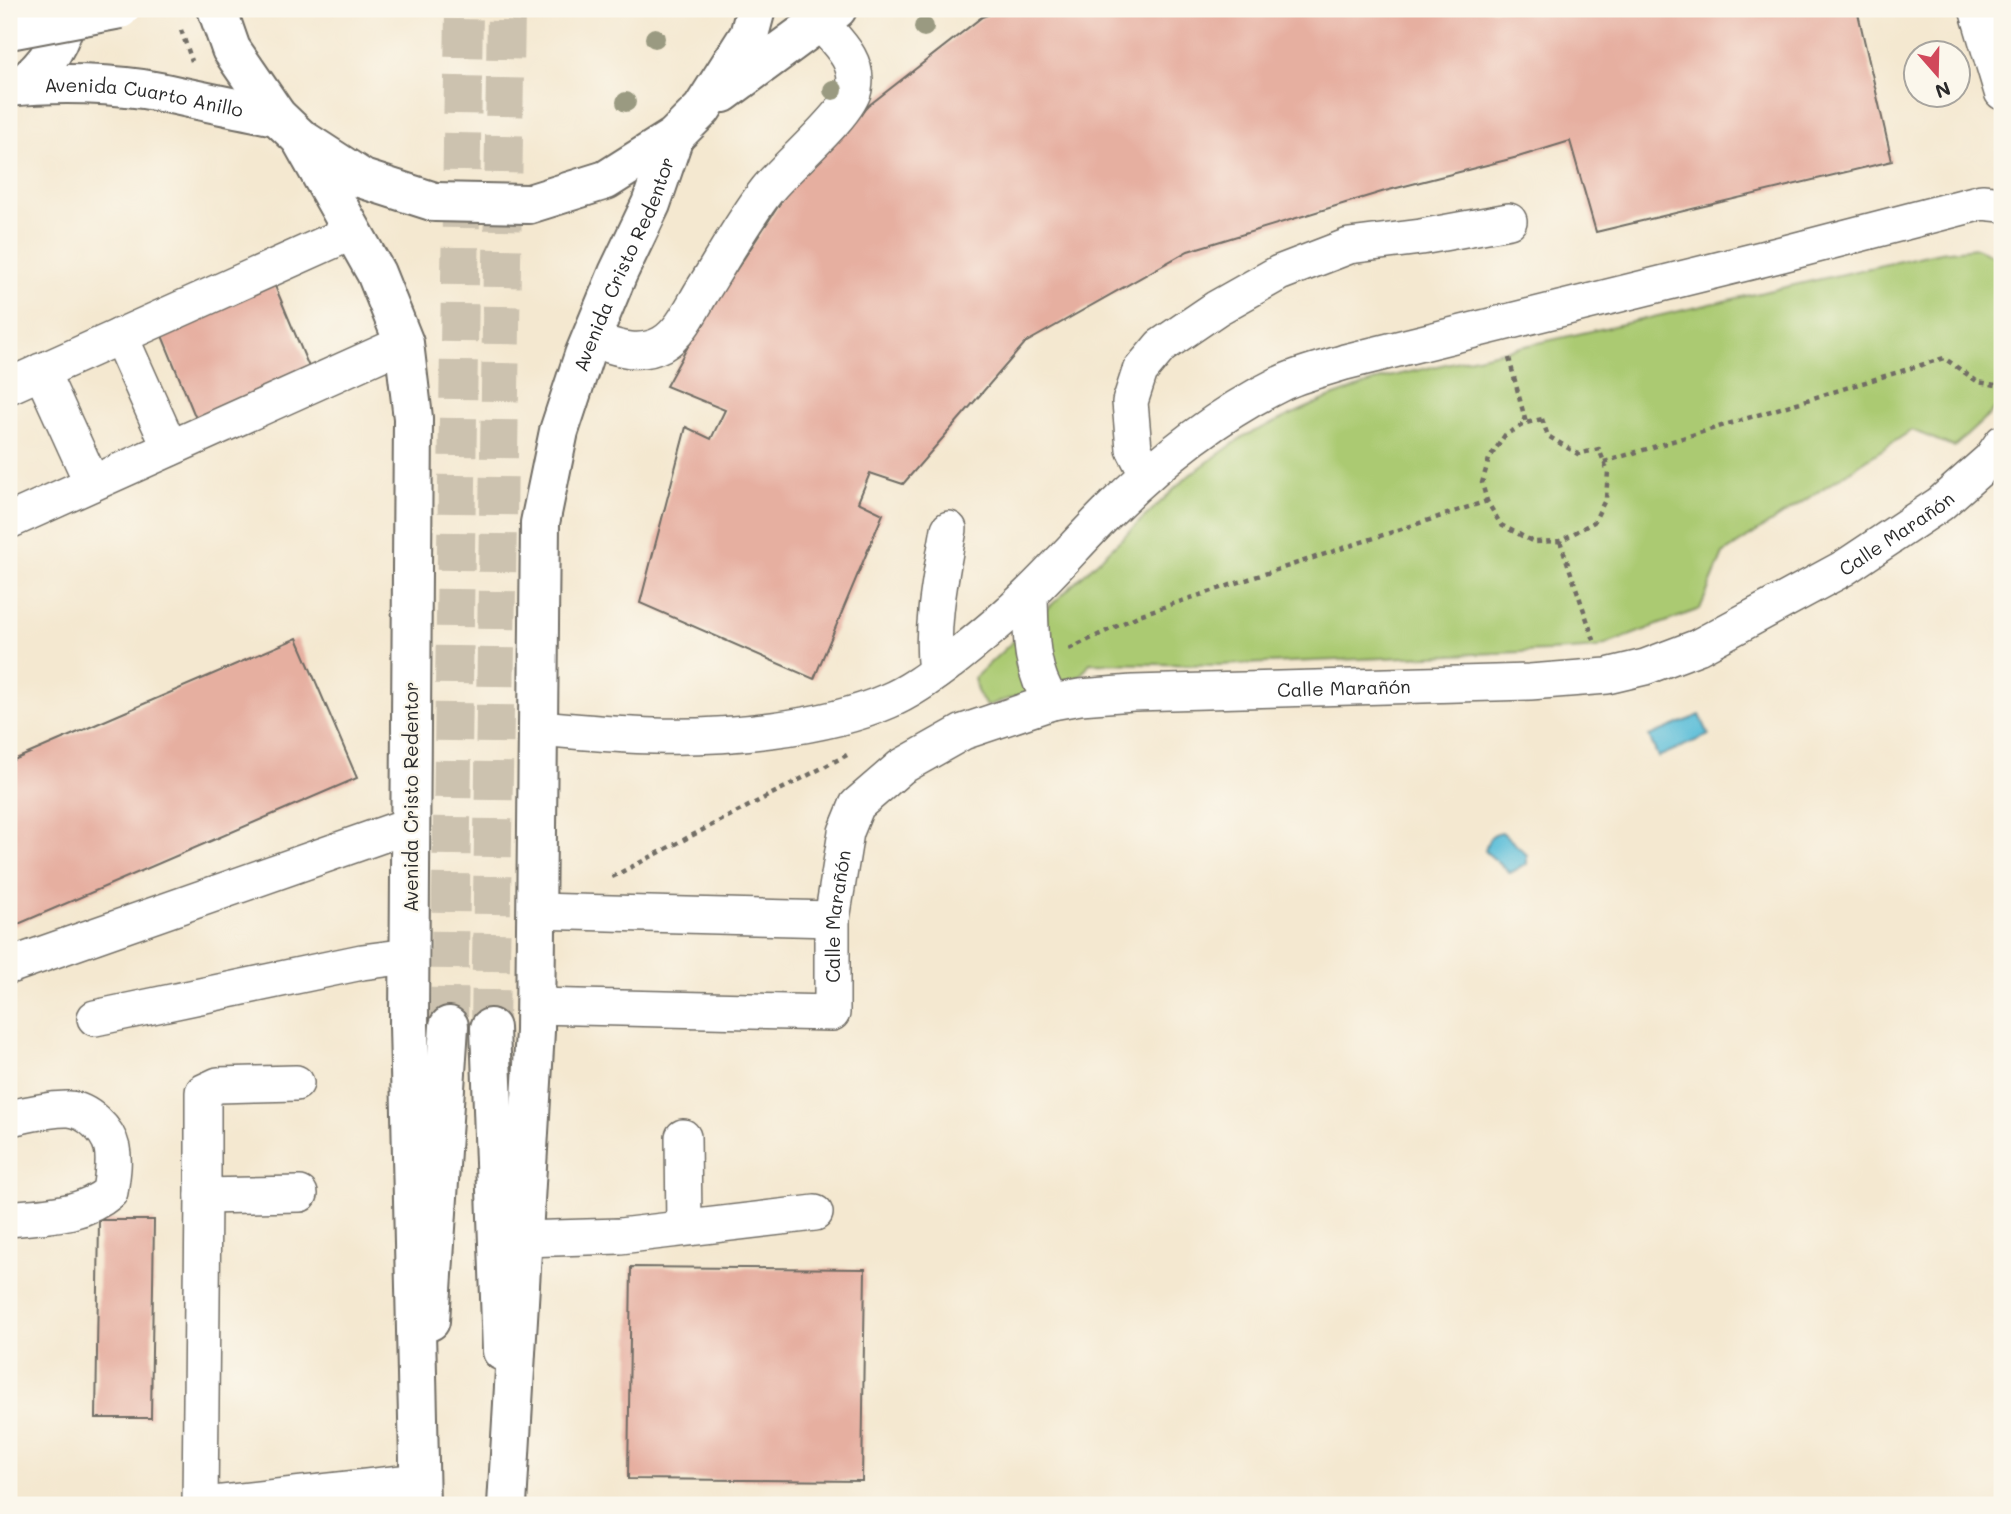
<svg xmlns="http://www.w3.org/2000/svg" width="2011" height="1514" viewBox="0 0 2011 1514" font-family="Mali,sans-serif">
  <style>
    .green { fill: #abca72; stroke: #6b7a4e; stroke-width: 2 }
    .water { fill: #5abdd8; stroke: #427482; stroke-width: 2 }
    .building { fill: #e6afa0 }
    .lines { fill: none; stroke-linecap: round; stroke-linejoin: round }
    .major-tunnel { stroke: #ccc2af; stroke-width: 38; stroke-dasharray: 38 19; stroke-linecap: butt }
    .minor-casing { stroke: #716d65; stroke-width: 38 }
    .major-casing { stroke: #716d65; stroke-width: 42 }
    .highway-casing { stroke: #716d65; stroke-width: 42 }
    .path { stroke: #716d65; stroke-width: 4.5; stroke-dasharray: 5 5; stroke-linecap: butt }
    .minor { stroke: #fff; stroke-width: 35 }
    .major { stroke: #fff; stroke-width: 38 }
    .highway { stroke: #fff; stroke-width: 38 }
    .highway-bridge-casing { stroke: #716d65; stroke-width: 42; stroke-linecap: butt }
    .highway-bridge { stroke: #fff; stroke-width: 38 }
    .tree { fill: #9a9a81 }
    .labels { text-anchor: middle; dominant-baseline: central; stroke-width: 5; stroke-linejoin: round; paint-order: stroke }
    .street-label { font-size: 19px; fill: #2b2b2b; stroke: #fbf7ec }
  </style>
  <rect width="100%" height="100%" fill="#fbf7ec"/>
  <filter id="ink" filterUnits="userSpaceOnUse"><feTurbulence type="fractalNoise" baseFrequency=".0143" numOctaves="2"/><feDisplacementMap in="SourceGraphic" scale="14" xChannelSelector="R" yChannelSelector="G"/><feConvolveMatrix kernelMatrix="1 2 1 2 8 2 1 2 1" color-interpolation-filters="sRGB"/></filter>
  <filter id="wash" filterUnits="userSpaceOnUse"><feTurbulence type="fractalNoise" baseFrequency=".00686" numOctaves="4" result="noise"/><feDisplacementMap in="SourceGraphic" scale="28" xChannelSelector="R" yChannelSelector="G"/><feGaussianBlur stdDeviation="1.57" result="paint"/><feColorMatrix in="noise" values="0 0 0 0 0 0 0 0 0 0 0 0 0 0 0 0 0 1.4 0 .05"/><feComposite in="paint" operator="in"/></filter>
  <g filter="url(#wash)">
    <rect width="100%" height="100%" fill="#f4e8d0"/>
    <!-- green -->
    <polygon class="green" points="1976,248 1998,258 2002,264 2002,403 1954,447 1912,430 1723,554 1700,609 1597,648 1571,650 1219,665 1090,663 1080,676 986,706 977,691 974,678 1187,477 1244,436 1326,399 1384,378 1940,252"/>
    <!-- water -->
    <g class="water">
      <polygon points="1700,715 1709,735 1658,757 1649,736"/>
      <path d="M 1502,832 L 1527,855 L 1527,864 L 1510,873 L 1485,851 C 1488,839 1490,834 1502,832 Z"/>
    </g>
    <g id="blocks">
      <!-- building -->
      <g class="building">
        <polygon points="1004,9 1857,9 1892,161 1596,232 1570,141 1518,157 1385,191 1188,251 1025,343 903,484 870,473 858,502 883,514 814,679 640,603 686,427 711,439 725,410 666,386 697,330 792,185 868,106 982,17"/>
        <polygon points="270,274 314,379 199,426 156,321"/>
        <polygon points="297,638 357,778 9,928 9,762"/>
        <polygon points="99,1220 154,1220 151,1418 96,1418"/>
        <polygon points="631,1267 865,1269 862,1481 628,1479"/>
      </g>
    </g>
  </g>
  <g filter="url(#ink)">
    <use href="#blocks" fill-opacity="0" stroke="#716d65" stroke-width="2"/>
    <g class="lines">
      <!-- major-tunnel -->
      <g class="major-tunnel">
        <polyline points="449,1026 464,9"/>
        <polyline points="490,1028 506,9"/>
      </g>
      <defs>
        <g id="minor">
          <polyline points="1977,9 2002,92"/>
          <polyline points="120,336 170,448"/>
          <path d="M 590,339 C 615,347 638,357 662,344 C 680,334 691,310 701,293 C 723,258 742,222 767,190 C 786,166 849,114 854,89 C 860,60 836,41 819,21"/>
          <polyline points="41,371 92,483"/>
          <polyline points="9,386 352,232"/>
          <polyline points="1147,474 1134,449 1130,402 1140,371 1161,346 1217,308 1279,273 1349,246 1421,237 1509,221"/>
          <polyline points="9,521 404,343"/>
          <path d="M 1030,594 C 1031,632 1029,670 1052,702"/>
          <path d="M 936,672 C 930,625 941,576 949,529"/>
          <path d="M 538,728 C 576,731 615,735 654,736 C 723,738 825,729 888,701 C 910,692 931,676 950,662 C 978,640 1005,618 1030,593 C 1057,567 1081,539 1107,513 C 1158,462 1215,416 1280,384 C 1300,374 1324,369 1345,362 L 1782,254 L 1982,202 L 2002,204"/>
          <polyline points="536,911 832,919"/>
          <polyline points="9,966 410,825"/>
          <path id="s1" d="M 535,1006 L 832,1013 L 832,919 L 846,832 L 857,805 L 901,767 L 963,732 L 1052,702 L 1080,697 L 1133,693 L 1530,682 L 1607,676 L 1645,667 L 1698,647 L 1844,568 L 1940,504 L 1991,459 L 2002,443"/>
          <polyline points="95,1018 362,962 409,956"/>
          <polyline points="296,1083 218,1085 203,1092 203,1196 300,1194"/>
          <path d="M 9,1118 C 27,1115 50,1108 69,1109 C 87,1110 108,1130 112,1148 C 115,1162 112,1177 110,1192 C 82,1216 45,1215 9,1219"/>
          <polyline points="683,1137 684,1228"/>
          <polyline points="522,1239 620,1236 815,1213"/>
          <polyline points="200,1505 203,1196"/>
          <polyline points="205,1505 420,1481"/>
        </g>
        <g id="major">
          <polyline points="490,1028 502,1351"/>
          <polyline points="430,1321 449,1026"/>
        </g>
        <g id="highway">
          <polyline points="217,9 231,49 277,116 300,138 363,179 435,202"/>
          <path d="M 22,85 C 48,64 62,42 68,9"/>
          <path id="s2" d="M 9,87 C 54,82 116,83 160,92 C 199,100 238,109 277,116"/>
          <polyline points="723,93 837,9"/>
          <polyline points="300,138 376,273 404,343 413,418 409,1025 420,1505"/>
          <polyline points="529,204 606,180 674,137 702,109 749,35 756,9"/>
          <path id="s3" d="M 507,1505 L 535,1031 L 540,523 L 559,431 L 584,355 L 618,273 L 651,204 L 674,137"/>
        </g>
      </defs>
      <!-- minor casing -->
      <use href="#minor" class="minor-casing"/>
      <!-- major casing -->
      <use href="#major" class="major-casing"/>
      <!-- highway casing -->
      <use href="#highway" class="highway-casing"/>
      <!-- path -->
      <g class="path">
        <polyline points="181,30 192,61"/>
        <polyline points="1509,358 1526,423"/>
        <polygon points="1542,419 1548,436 1578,454 1599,449 1608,472 1606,498 1594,522 1560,541 1534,542 1501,525 1487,501 1482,483 1489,459 1505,435 1526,423"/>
        <polyline points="1604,462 1944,358 1978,382 2002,386"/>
        <polyline points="1560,541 1595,643"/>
        <polyline points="1069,649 1142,614 1487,501"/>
        <polyline points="612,877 847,755"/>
      </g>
      <!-- minor -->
      <use href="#minor" class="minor"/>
      <!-- major -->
      <use href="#major" class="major"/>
      <!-- highway -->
      <use href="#highway" class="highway"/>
      <defs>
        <g id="highway-bridge">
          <polyline points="9,30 120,9"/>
          <polyline points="435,202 529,204"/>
        </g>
      </defs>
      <!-- highway-bridge casing -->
      <use href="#highway-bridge" class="highway-bridge-casing"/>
      <!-- highway-bridge -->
      <use href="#highway-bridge" class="highway-bridge"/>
    </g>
    <!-- trees -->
    <g class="tree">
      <circle cx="924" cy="27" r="10"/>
      <circle cx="655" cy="38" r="10"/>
      <circle cx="833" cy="90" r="10"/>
      <circle cx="626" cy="102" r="10"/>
    </g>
  </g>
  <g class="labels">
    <!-- street labels -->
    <g class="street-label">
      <text stroke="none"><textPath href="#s2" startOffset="136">Avenida Cuarto Anillo</textPath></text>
      <text stroke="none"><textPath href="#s3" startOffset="1256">Avenida Cristo Redentor</textPath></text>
      <text stroke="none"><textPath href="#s1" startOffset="1612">Calle Marañón</textPath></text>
      <text stroke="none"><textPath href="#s1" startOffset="1024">Calle Marañón</textPath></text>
      <text transform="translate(410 797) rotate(-90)">Avenida Cristo Redentor</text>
      <text stroke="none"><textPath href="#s1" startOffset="394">Calle Marañón</textPath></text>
    </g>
  </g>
  <!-- margin -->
  <rect width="2011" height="1514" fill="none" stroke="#fbf7ec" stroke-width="35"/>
  <!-- north arrow -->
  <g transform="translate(1937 74) rotate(160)"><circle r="33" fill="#fbf7ec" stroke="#a8a59f" stroke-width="2"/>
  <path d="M0-5L12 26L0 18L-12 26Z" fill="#d1495b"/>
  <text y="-10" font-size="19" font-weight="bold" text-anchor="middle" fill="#2b2b2b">N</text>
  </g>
</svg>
